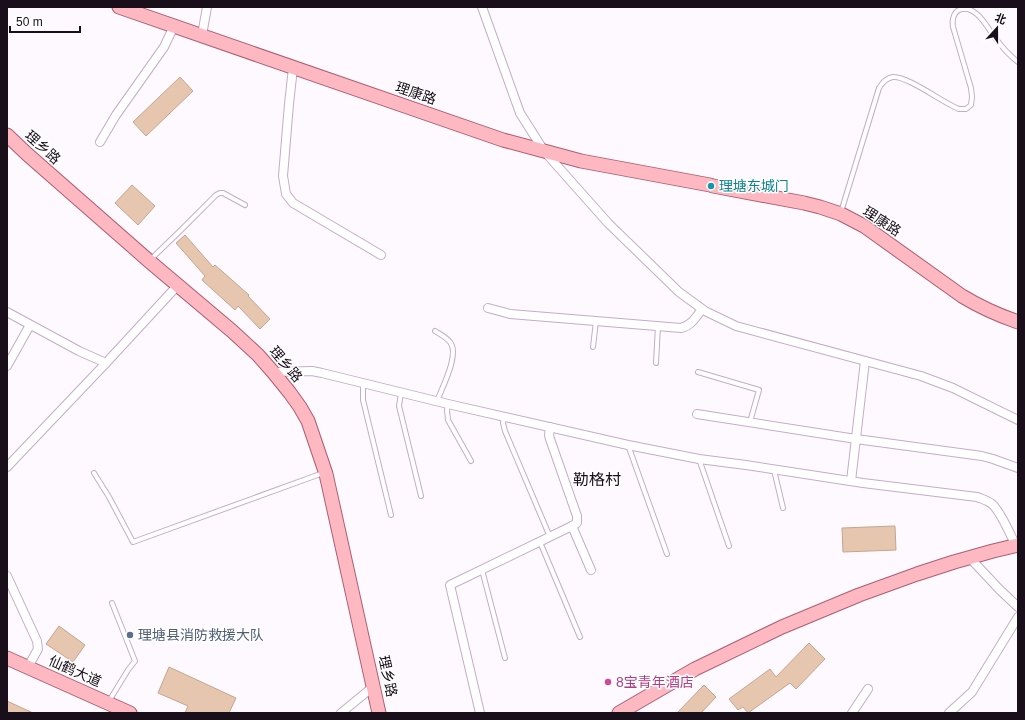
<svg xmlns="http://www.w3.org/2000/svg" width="1025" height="720" viewBox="0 0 1025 720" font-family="Arial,'Noto Sans SC',sans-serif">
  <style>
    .building { fill: #e6c6ae; stroke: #c4a58e }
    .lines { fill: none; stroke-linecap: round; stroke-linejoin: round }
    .lane-casing { stroke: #c4acc8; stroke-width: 6 }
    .street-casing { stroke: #c4acc8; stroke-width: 10 }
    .primary-casing { stroke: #ac5e6d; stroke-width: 15 }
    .lane { stroke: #fff; stroke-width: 4 }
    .street { stroke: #fff; stroke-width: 8 }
    .primary { stroke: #fdb8c2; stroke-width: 13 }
    .culture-dot { fill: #0f9aa8; stroke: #fff; stroke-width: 1.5 }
    .service-dot { fill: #5c6f8a; stroke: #fff; stroke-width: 1.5 }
    .hotel-dot { fill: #d1479c; stroke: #fff; stroke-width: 1.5 }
    .labels { text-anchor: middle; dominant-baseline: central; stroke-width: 3; stroke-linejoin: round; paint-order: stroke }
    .street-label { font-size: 14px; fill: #180f1a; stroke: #fff }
    .culture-label { font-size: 14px; fill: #0d838f; stroke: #fff; text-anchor: start }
    .service-label { font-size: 14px; fill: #4e5e75; stroke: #fff; text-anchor: start }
    .hotel-label { font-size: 14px; fill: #b23c85; stroke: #fff; text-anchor: start }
    .quarter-label { font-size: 16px; fill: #180f1a; stroke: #fff }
  </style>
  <rect width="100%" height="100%" fill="#fef9ff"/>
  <!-- building -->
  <g class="building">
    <polygon points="180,77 193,91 146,136 133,122"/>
    <polygon points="132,185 155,206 138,225 115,203"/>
    <polygon points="185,235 213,267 215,265 249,295 248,296 270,319 260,329 238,306 235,310 202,280 205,276 176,243"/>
    <polygon points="895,526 896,550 843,552 842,528"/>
    <polygon points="59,626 85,645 73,662 46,644"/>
    <polygon points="809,643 825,659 796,689 790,683 748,713 743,707 738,710 729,699 770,669 776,677"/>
    <polygon points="169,667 236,698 229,713 185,713 188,706 158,693"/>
    <polygon points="704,685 716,697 701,713 677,713"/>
    <polygon points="7,701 33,713 7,713"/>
  </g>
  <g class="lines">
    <defs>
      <g id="lane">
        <path d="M 841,212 L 879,88 C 882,83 886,78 893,77 C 908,76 943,103 959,109 L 966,109 L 971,105 L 972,97 L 971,88 L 953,27 C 952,21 953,13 959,10 C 976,3 988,29 996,39 C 1002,47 1010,56 1018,62"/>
        <polyline points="150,260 179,232 216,195 220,193 223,193 245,205"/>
        <path d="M 435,331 C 440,334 446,337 450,342 C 460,354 442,388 437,401"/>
        <polyline points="593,347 596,321"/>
        <polyline points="656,363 658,326"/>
        <polyline points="698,372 759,390 750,422"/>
        <polyline points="363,383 363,400 391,515"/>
        <polyline points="401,393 399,406 421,496"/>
        <polyline points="448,404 447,410 448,420 471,461"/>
        <polyline points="504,417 503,423 505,431 550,537"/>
        <polyline points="628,445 667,554"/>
        <polyline points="699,459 729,546"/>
        <polyline points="774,470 783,508"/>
        <polyline points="94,473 109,497 133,542 323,473"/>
        <polyline points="540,542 580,637"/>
        <polyline points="482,570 505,658"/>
        <polyline points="109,701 128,670 135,661 112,603"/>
      </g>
      <g id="street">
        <polyline points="482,7 520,113 544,151 608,223 679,292 705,311 736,326 921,376 953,388 1018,420"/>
        <polyline points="202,35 207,7"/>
        <polyline points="293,68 289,104 283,176 286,194 293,203 381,255"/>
        <polyline points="100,142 116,115 164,47 174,26"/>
        <path d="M 488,308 L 510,314 L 681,328 C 691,326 696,317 702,309"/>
        <polyline points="7,312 79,351 106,363"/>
        <polyline points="7,366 30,325"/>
        <path d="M 273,372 L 312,371 L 322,373 L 448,404 L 628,445 L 699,459 L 746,465 L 863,483 L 977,497 C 982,499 987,500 992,504 C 1001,512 1010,534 1016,546"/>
        <polyline points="697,414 856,439 982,456 993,459 1018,468"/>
        <polyline points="7,467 106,363 178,285"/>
        <polyline points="851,481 865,361"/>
        <polyline points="572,526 591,570"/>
        <polyline points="969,557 999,589 1018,607"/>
        <polyline points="7,576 37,641 38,649 28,667"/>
        <polyline points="341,713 374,686"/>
        <polyline points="480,713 450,585 572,526 577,523 577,516 550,439 549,435 550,427"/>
        <polyline points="852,713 868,689"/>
        <polyline points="949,713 972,692 1018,617"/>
      </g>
      <g id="primary">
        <polyline points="119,7 503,140 581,161 710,185"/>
        <polyline points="7,135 27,154 149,261 232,331 258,355 273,372 290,393 300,407 308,421 326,474 379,713"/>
        <path d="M 713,186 L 804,203 L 820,207 L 841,214 L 864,226 L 962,296 C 980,307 998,315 1018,322"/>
        <polyline points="7,658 130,713"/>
        <polyline points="619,713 695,669 782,627 859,595 917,574 954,562 993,551 1018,545"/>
      </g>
    </defs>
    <!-- lane casing -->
    <use href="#lane" class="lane-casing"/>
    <!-- street casing -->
    <use href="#street" class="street-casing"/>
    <!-- primary casing -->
    <use href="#primary" class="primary-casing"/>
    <!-- lane -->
    <use href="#lane" class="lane"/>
    <!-- street -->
    <use href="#street" class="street"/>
    <!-- primary -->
    <use href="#primary" class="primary"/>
  </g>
  <!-- markers -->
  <circle class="culture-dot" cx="711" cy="186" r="4"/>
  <circle class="service-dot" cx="130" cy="635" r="4"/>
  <circle class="hotel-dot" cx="608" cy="682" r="4"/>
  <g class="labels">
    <!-- street labels -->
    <g class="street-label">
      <text transform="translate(416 93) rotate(19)">理康路</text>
      <text transform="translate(43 147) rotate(42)">理乡路</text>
      <text transform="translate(882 221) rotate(33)">理康路</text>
      <text transform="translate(286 364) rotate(50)">理乡路</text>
      <text transform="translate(75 671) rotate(24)">仙鹤大道</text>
      <text transform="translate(388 676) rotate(78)">理乡路</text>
    </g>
    <!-- culture labels -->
    <g class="culture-label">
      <text x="719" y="186">理塘东城门</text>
    </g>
    <!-- service labels -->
    <g class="service-label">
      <text x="138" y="635">理塘县消防救援大队</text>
    </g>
    <!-- hotel labels -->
    <g class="hotel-label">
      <text x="616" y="682">8宝青年酒店</text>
    </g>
    <!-- quarter labels -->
    <g class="quarter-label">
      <text x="597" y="479">勒格村</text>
    </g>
  </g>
  <!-- border -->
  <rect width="1025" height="720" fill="none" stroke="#180f1a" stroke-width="16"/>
  <!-- north arrow -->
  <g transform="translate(997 28) rotate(21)" stroke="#ffffff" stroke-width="3" paint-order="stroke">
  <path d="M0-3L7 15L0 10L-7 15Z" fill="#180f1a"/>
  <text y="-6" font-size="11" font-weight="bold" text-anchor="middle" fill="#180f1a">北</text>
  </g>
  <!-- scale -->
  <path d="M10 26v6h70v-6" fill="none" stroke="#180f1a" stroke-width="2"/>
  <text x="16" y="26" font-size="12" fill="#180f1a" stroke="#ffffff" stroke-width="3" paint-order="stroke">50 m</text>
</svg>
